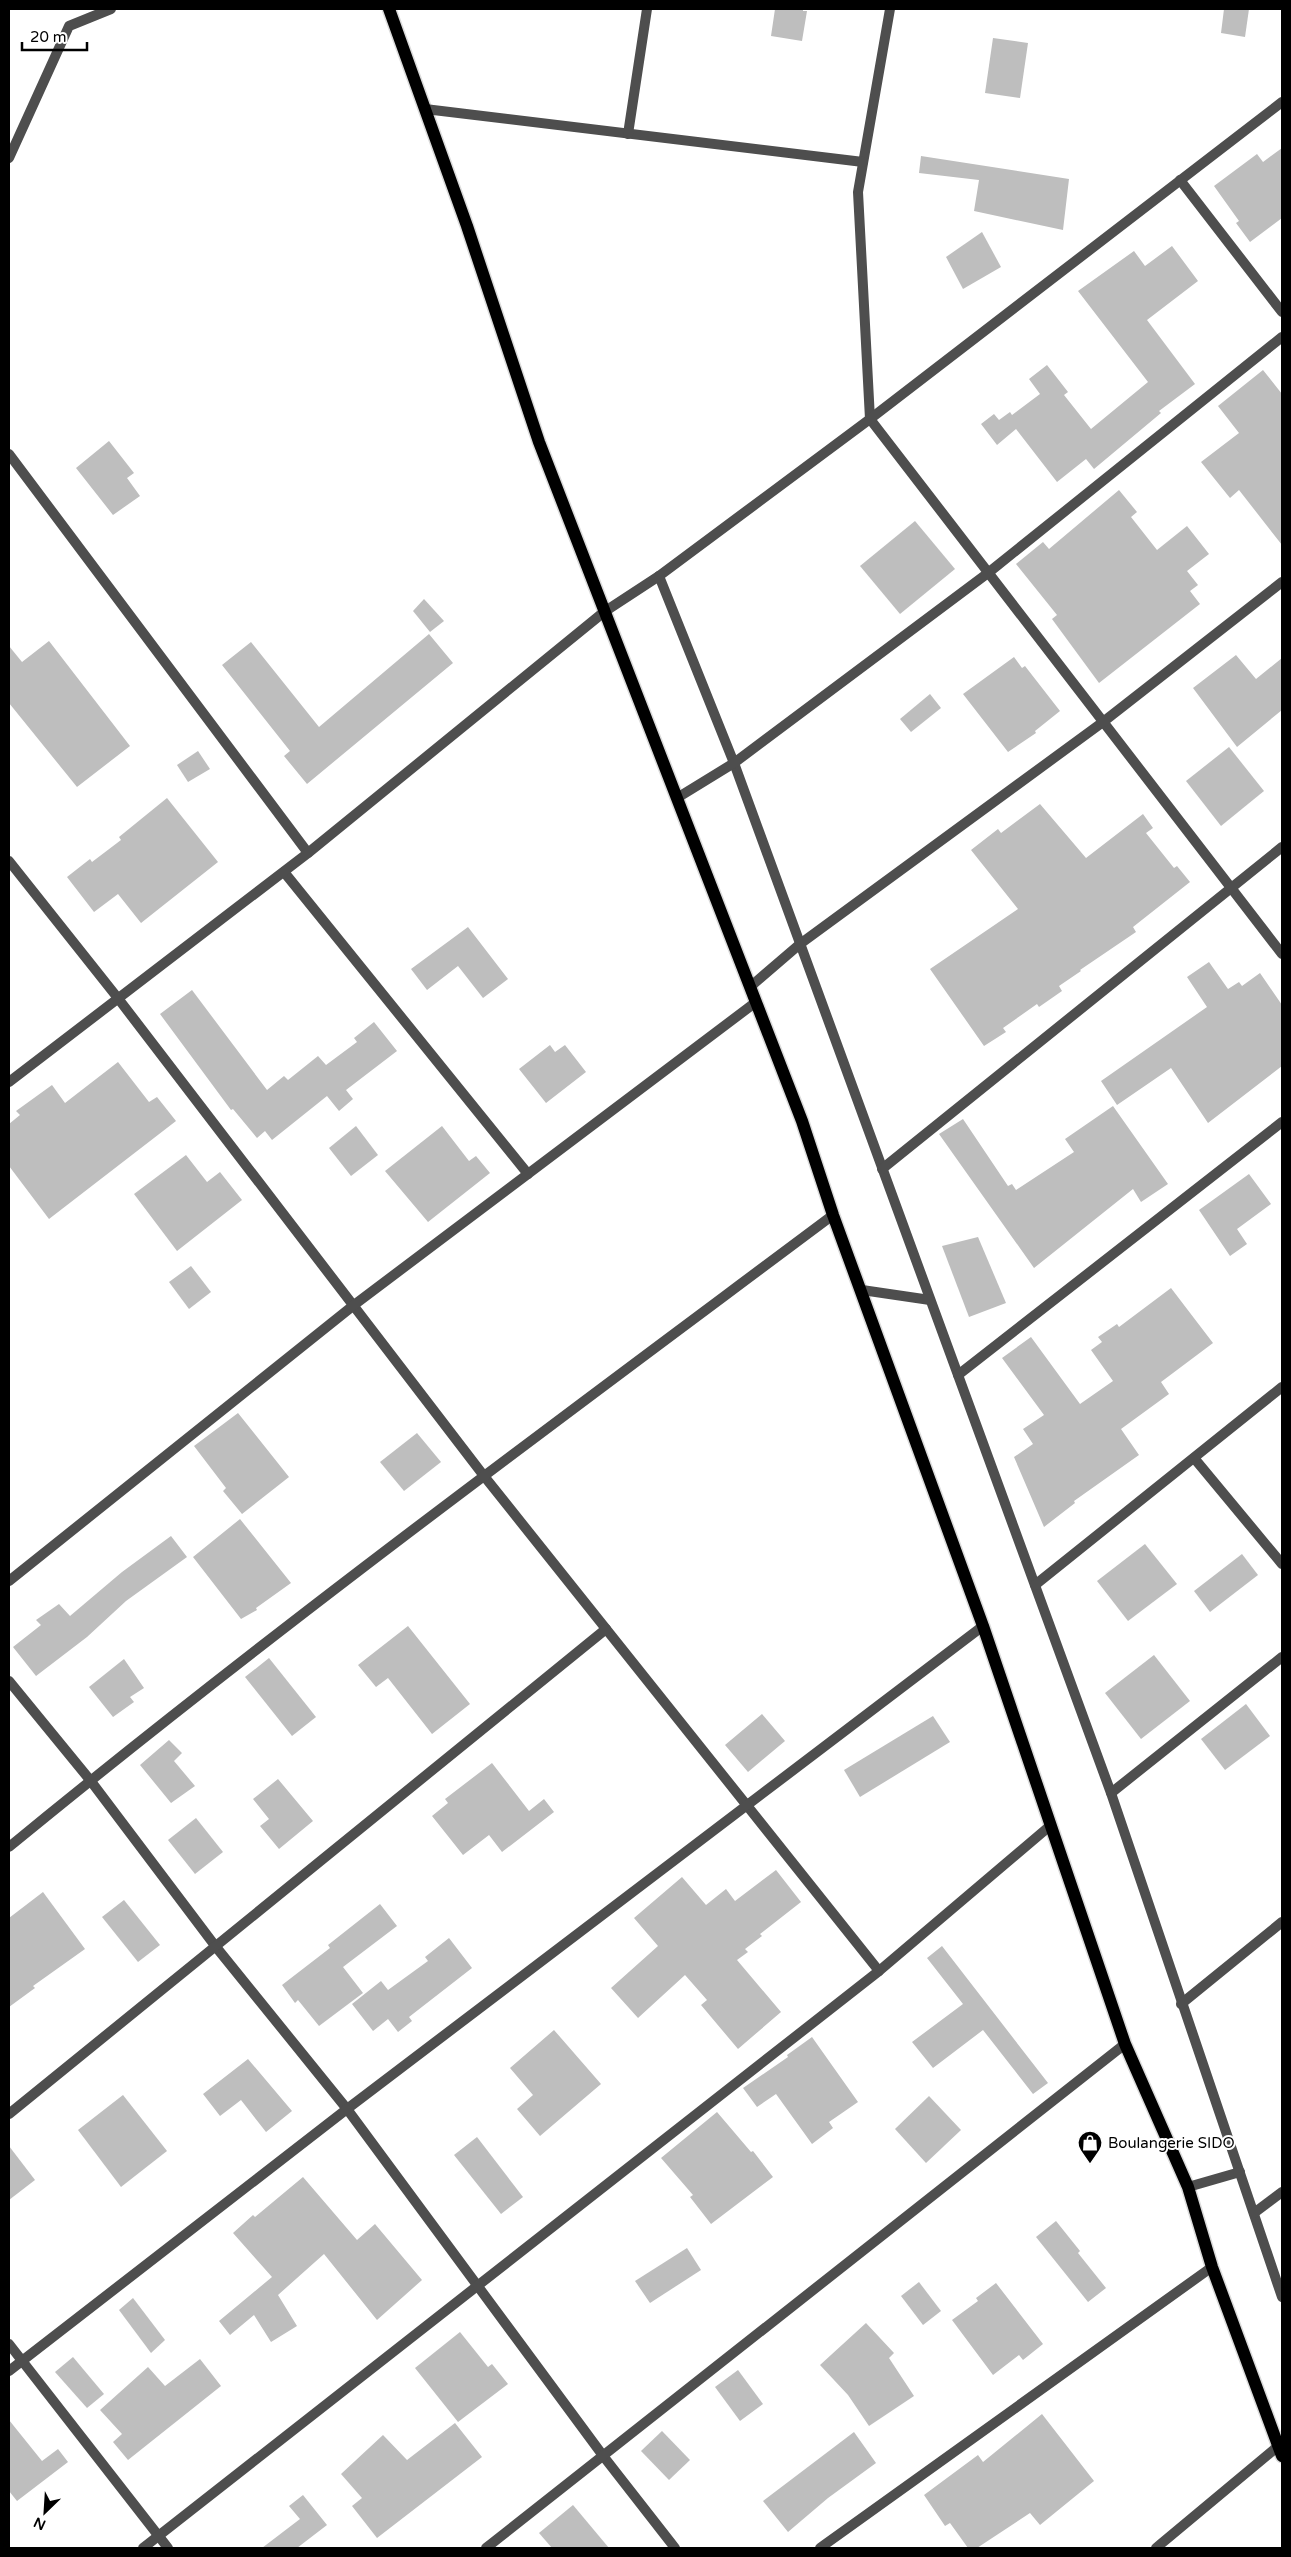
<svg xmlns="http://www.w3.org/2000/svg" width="1291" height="2557" viewBox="0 0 1291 2557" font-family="'Varela Round',sans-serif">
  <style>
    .building { fill: #bebebe }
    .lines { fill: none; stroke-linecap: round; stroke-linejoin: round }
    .primary-casing { stroke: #dbdbdb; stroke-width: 15 }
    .street { stroke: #4e4e4e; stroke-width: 10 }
    .primary { stroke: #000; stroke-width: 12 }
    .labels { text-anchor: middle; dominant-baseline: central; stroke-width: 4; stroke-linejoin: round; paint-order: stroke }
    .poi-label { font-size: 15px; fill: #000; stroke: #fff; text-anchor: start }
  </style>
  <rect width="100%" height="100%" fill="#fff"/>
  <!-- building -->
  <g class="building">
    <polygon points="775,9 803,9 803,11 807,11 802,41 771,36"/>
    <polygon points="1224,9 1249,9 1245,37 1221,33"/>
    <polygon points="993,38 1028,43 1020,98 985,93"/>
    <polygon points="1282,148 1282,218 1250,242 1236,223 1239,221 1214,186 1257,154 1263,162"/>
    <polygon points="921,156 1069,179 1063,230 974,211 979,180 919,173"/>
    <polygon points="982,232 1001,267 963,289 946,257"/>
    <polygon points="1172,246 1198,281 1147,320 1195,384 1159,411 1161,413 1094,469 1086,459 1057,482 1016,429 997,445 981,424 994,414 999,420 1010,412 1012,415 1040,394 1029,379 1047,365 1068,392 1064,395 1091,429 1148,382 1078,291 1134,251 1145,266"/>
    <polygon points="1263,370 1282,394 1282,545 1239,490 1230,498 1201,462 1239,433 1218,406"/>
    <polygon points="109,441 134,473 127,478 140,496 113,515 76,468"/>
    <polygon points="1119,490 1137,512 1131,517 1157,550 1187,526 1209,554 1187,571 1198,585 1190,591 1200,604 1099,683 1052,619 1057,615 1016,564 1043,542 1049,549"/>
    <polygon points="915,521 955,569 900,614 860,566"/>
    <polygon points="424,599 444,621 430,632 413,611"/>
    <polygon points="429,634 453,663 307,784 284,756 290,751 222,665 251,642 319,727"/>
    <polygon points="49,641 130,746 77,787 9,703 9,646 22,662"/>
    <polygon points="1236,655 1256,679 1282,658 1282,710 1237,747 1193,688"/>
    <polygon points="1014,657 1022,668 1025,666 1060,711 1035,731 1036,733 1008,752 963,694"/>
    <polygon points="930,694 941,708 911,732 900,719"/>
    <polygon points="1229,747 1264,791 1221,826 1186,781"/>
    <polygon points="198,751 210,769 188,782 177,765"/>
    <polygon points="167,798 218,862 141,923 118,894 94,912 67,877 90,859 92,862 121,840 119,837"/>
    <polygon points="1040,804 1086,858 1143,814 1153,828 1146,833 1174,868 1177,866 1190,882 1133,927 1136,932 1080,970 1081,971 1059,986 1062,991 1039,1007 1037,1004 1003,1028 1006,1032 984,1046 930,969 1018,909 971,850 998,829 1001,833"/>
    <polygon points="468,927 508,979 483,998 458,966 427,990 411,969"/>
    <polygon points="1209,962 1228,989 1239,982 1242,986 1260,973 1282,1005 1282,1066 1208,1123 1171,1068 1117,1105 1101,1081 1207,1007 1187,977"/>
    <polygon points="192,990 267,1090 284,1076 288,1080 318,1056 326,1065 357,1042 354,1038 374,1022 397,1051 346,1090 353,1099 339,1111 327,1096 272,1140 265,1131 257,1138 233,1109 231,1110 160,1014"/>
    <polygon points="550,1045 555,1052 565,1045 586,1072 546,1103 519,1069"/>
    <polygon points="118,1062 149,1102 157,1097 176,1121 49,1219 9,1166 9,1124 20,1115 16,1111 52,1085 65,1103"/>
    <polygon points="1113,1106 1168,1184 1141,1202 1133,1189 1034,1268 939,1134 963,1119 1008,1186 1012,1184 1016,1190 1074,1152 1065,1139"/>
    <polygon points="356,1126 378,1155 351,1176 329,1148"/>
    <polygon points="442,1126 469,1161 476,1156 490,1173 428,1222 385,1171"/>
    <polygon points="186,1155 207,1182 220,1172 242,1200 177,1251 134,1194"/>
    <polygon points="1249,1174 1271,1204 1237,1229 1247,1244 1230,1256 1199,1210"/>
    <polygon points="978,1237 1006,1303 969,1317 942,1246"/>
    <polygon points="191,1266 211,1292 189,1309 169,1282"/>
    <polygon points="1171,1288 1213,1343 1161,1382 1169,1394 1121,1429 1139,1455 1074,1501 1075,1503 1044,1527 1014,1457 1033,1444 1023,1429 1044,1415 1002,1358 1031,1337 1080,1404 1113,1381 1091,1350 1102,1342 1098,1337 1117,1324 1119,1327"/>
    <polygon points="238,1413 289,1477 242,1514 223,1491 226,1488 194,1446"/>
    <polygon points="417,1433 441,1462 404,1491 380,1462"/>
    <polygon points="240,1519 291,1583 256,1608 257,1610 241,1619 193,1557"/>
    <polygon points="171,1536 187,1557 126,1601 87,1637 36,1676 13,1647 41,1625 36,1620 59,1604 70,1616 122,1572"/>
    <polygon points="1145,1544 1177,1584 1128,1621 1097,1581"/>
    <polygon points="1242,1554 1258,1575 1210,1612 1194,1591"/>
    <polygon points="408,1626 470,1704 432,1734 388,1678 376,1687 358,1665"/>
    <polygon points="1154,1655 1190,1701 1141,1739 1105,1693"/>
    <polygon points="269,1658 316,1717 292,1736 245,1677"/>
    <polygon points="124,1659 144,1688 130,1697 134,1702 113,1717 89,1687"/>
    <polygon points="1246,1704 1270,1736 1225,1770 1201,1739"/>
    <polygon points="762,1714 785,1741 748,1772 725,1745"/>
    <polygon points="933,1716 950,1742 860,1797 844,1770"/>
    <polygon points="169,1740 182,1753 174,1761 195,1786 171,1803 140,1765"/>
    <polygon points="492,1763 529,1811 544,1799 554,1812 502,1852 489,1835 463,1855 432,1816 448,1803 445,1799"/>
    <polygon points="278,1779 313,1821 279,1849 260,1826 269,1819 253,1799"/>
    <polygon points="196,1818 223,1852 195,1874 168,1840"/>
    <polygon points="776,1870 801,1902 760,1934 762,1936 745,1949 748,1952 737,1960 781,2012 738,2049 701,2005 707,2000 685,1975 638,2018 611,1988 658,1946 634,1918 682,1877 706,1905 726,1889 735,1901"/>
    <polygon points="43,1892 85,1949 33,1986 35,1988 9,2007 9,1918"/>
    <polygon points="124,1900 160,1945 138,1962 102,1917"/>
    <polygon points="380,1904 397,1926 343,1967 363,1993 319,2026 298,2000 295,2003 282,1985 330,1948 328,1945"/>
    <polygon points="449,1938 472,1968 409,2017 412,2021 398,2032 388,2019 373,2031 352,2004 381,1981 388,1990 428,1961 425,1957"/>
    <polygon points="942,1946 1048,2083 1033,2094 983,2030 933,2068 912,2042 963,2004 927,1958"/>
    <polygon points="554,2030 601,2084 540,2136 517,2109 533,2095 510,2068"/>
    <polygon points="812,2037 858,2102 829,2122 833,2128 812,2144 776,2094 757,2107 743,2088 788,2057 787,2055"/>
    <polygon points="248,2059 292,2111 266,2132 241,2100 220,2116 203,2094"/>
    <polygon points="123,2095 167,2151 121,2187 78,2130"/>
    <polygon points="929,2096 961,2130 926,2163 895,2129"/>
    <polygon points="717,2112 751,2152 753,2151 773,2177 711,2224 690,2197 693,2195 661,2158"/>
    <polygon points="477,2137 523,2197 501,2214 454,2155"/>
    <polygon points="9,2146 35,2180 9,2200"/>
    <polygon points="303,2177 357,2240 375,2224 422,2280 377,2320 324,2254 278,2295 297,2326 271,2342 254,2315 230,2335 219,2321 272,2277 233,2233 253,2215 255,2217"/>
    <polygon points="1056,2221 1080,2251 1078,2253 1106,2288 1088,2302 1036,2237"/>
    <polygon points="687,2248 701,2270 650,2303 635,2281"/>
    <polygon points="919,2282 941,2311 923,2325 901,2296"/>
    <polygon points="996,2283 1043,2344 1023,2360 1019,2355 993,2375 952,2320 978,2301 976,2298"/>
    <polygon points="133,2298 165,2340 151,2353 119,2310"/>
    <polygon points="866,2323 894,2353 889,2358 914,2396 869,2426 848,2395 820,2365"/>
    <polygon points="460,2332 488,2367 492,2364 508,2384 458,2422 415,2368"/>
    <polygon points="73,2357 104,2394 87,2408 55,2372"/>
    <polygon points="200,2359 221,2386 128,2460 113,2442 122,2434 100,2410 148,2367 165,2386"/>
    <polygon points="738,2370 763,2404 740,2421 715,2387"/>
    <polygon points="1042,2414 1094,2481 1040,2525 1030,2513 977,2548 968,2548 950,2523 945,2526 924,2495 978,2455 983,2462"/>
    <polygon points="9,2420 42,2461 58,2449 68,2462 17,2501 9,2491"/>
    <polygon points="455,2423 482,2457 377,2538 352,2506 362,2498 341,2474 383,2435 407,2460"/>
    <polygon points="662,2431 690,2460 669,2480 641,2451"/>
    <polygon points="854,2432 876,2463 828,2498 788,2532 763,2501"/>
    <polygon points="303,2495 327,2525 297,2548 262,2548 300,2519 289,2506"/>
    <polygon points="573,2505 609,2548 552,2548 539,2533"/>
  </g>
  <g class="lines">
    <defs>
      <polyline id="primary" points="389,9 467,226 539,442 802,1121 833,1215 983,1626 1125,2044 1188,2187 1212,2267 1282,2456"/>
    </defs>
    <!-- primary casing -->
    <use href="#primary" class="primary-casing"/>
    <!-- street -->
    <g class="street">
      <polyline points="890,9 858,192 870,419 1282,954"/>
      <polyline points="425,109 863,162"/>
      <polyline points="628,134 647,9"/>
      <polyline points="9,158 69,26 111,9"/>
      <polyline points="1180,180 1282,312"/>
      <polyline points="9,454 308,853"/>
      <polyline points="659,576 734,763 1111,1793 1282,2297"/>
      <polyline points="677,798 734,763 988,573 1282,337"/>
      <polyline points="9,861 117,997 484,1476 879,1971"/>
      <polyline points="284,872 528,1174"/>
      <polyline points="750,987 800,944 1103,722 1282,582"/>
      <polyline points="9,1082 308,853 604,612 659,576 870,419 1282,102"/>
      <polyline points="882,1169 1282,847"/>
      <polyline points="862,1290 930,1300"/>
      <polyline points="958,1375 1282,1122"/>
      <polyline points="1194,1458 1282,1564"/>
      <polyline points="9,1581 354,1305 756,1002"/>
      <polyline points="1035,1585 1282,1387"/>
      <polyline points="9,1681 90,1780 216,1947 347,2109 604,2457 675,2548"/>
      <polyline points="1111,1793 1282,1657"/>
      <path d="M 9,1847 C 277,1627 556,1422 833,1215"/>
      <polyline points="1181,2004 1282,1922"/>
      <polyline points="9,2114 606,1629"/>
      <polyline points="1188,2187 1240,2172"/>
      <polyline points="1254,2213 1282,2192"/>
      <polyline points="9,2344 168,2548"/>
      <polyline points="9,2371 347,2109 983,1626"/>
      <polyline points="143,2548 879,1971 1051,1825"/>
      <polyline points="486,2548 1125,2044"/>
      <polyline points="820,2548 1212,2267"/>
      <polyline points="1156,2548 1282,2443"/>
    </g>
    <!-- primary -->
    <use href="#primary" class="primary"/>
  </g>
  <!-- icons -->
  <defs>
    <symbol id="shop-pin" viewBox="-11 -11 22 30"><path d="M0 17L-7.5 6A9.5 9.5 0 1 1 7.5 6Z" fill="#000" stroke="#fff"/><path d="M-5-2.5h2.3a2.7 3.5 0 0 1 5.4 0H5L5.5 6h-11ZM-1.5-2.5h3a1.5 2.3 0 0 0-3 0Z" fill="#fff"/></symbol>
  </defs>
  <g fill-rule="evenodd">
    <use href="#shop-pin" x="1076" y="2129" width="28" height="38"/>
  </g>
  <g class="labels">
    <!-- poi labels -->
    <g class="poi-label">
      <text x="1108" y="2143">Boulangerie SIDO</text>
    </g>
  </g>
  <!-- border -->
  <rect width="1291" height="2557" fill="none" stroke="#000000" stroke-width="20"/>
  <!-- north arrow -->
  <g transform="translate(45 2512) rotate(205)" stroke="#ffffff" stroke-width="4" paint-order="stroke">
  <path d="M0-4L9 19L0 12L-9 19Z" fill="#000000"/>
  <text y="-8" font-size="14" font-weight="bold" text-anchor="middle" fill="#000000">N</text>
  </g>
  <!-- scale -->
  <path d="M22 42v8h65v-8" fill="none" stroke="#000000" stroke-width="2.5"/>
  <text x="30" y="42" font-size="15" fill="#000000" stroke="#ffffff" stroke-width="4" paint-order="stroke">20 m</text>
</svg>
